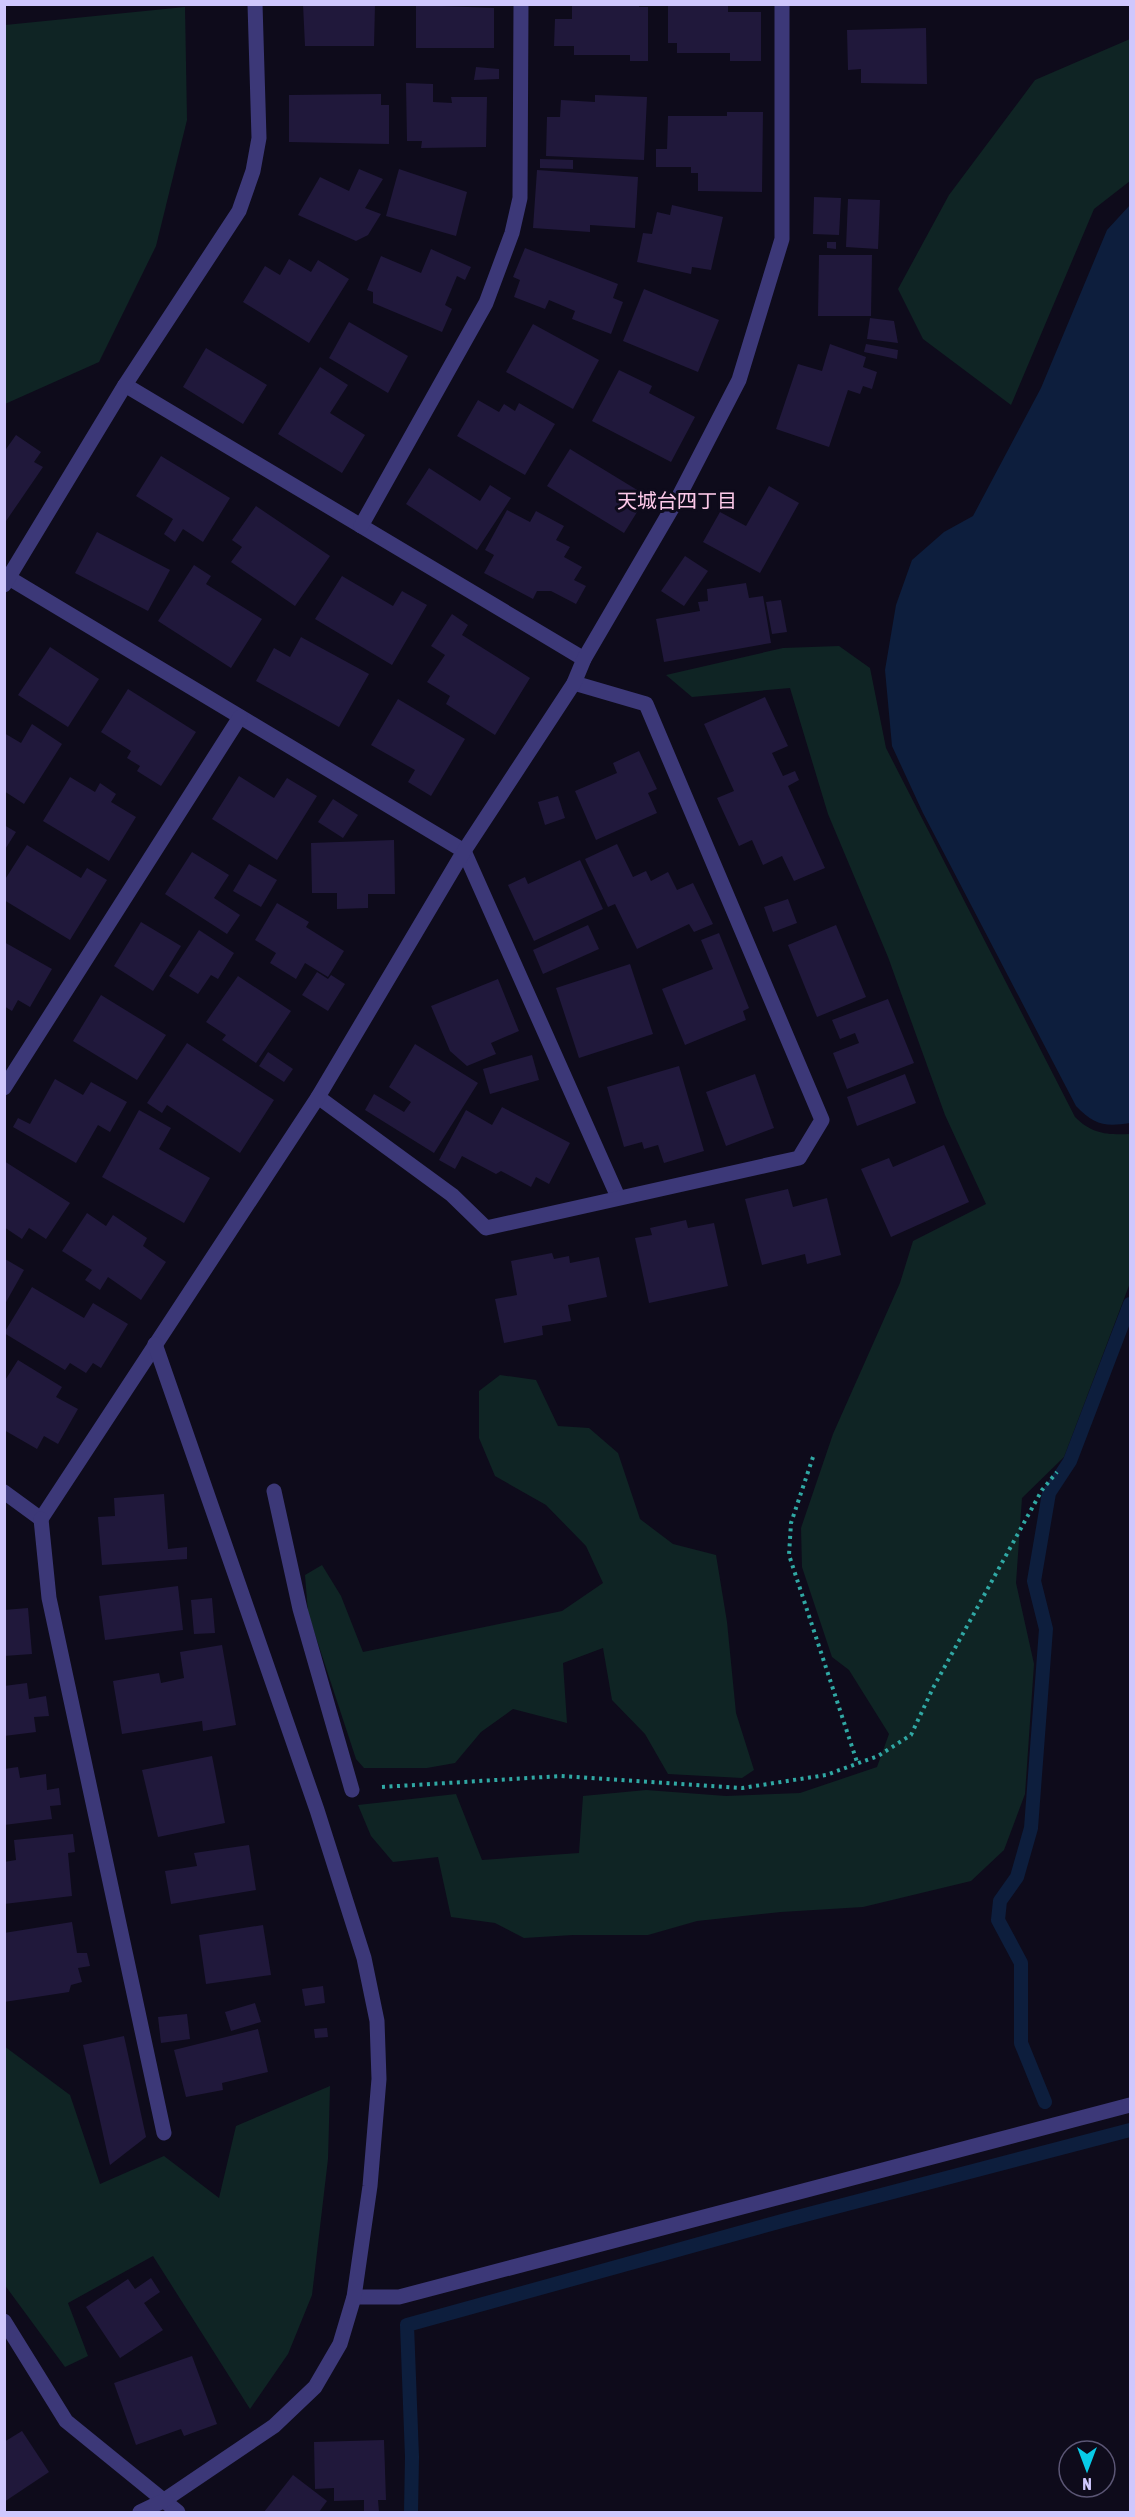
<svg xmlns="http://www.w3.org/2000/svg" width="1135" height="2517" viewBox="0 0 1135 2517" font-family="'Asap Condensed','Noto Sans JP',sans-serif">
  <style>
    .green { fill: #0f2424 }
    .water { fill: #0d1e3d }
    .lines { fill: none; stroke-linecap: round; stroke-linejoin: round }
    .stream { stroke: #0d1e3d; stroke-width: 14 }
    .building { fill: #20183b }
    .path { stroke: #30a8a4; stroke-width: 4; stroke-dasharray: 3 4.5; stroke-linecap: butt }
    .street { stroke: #3c3878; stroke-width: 15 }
    .labels { text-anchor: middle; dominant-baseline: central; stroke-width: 6; stroke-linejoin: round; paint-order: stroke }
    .neighbourhood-label { font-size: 20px; fill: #fdc9e9; stroke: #0e0b1b }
  </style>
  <rect width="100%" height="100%" fill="#0e0b1b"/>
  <!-- green -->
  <g class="green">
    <polygon points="185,7 187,120 156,246 99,362 5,404 5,25"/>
    <polygon points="1130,39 1130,181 1094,209 1011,405 923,339 898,289 949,195 1035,80"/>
    <path d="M 839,646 L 870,668 L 886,748 L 1075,1117 C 1092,1134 1107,1135 1130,1134 L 1130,1283 L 1064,1457 L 1022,1498 L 1016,1583 L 1034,1664 L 1025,1794 L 1004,1850 L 971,1881 L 863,1907 L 781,1912 L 697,1921 L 648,1935 L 573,1935 L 524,1938 L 495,1923 L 451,1917 L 438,1857 L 393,1862 L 371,1836 L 358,1805 L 456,1794 L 482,1860 L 579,1853 L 583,1796 L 646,1790 L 726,1796 L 800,1793 L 877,1767 L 889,1734 L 849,1670 L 832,1657 L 802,1567 L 801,1528 L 833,1434 L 900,1283 L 913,1241 L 986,1204 L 945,1115 L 888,957 L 828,814 L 790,688 L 692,697 L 666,675 L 783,648 Z"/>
    <polygon points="500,1375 536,1380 558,1426 589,1428 618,1453 640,1519 673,1544 716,1555 727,1622 736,1713 754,1770 742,1778 668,1774 645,1734 612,1700 603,1648 563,1663 567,1723 513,1709 481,1732 455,1763 427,1768 364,1768 356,1759 308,1613 305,1575 322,1565 341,1596 363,1652 562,1611 603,1583 586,1546 546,1505 495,1476 479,1438 479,1391"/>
    <polygon points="4,2046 70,2095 100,2184 164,2156 219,2198 236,2126 330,2086 328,2159 312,2295 288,2354 250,2409 153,2256 68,2303 88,2356 65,2367 4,2284"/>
  </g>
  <!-- water -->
  <path class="water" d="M 1130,205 L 1130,1123 C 1105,1127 1094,1125 1076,1106 L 923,813 L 892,746 L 885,670 L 896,605 L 912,560 L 944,532 L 973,516 L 1041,388 L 1107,230 Z"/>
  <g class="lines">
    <!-- stream -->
    <g class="stream">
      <polyline points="1045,2102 1021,2043 1021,1963 998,1920 1000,1901 1017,1877 1031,1828 1046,1629 1034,1581 1049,1493 1070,1461 1130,1304"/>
      <polyline points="411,2512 412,2457 407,2325 782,2221 1130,2130"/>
    </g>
  </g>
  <!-- building -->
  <g class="building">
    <polygon points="303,4 375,4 374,46 305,46"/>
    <polygon points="572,4 639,4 639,7 648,7 648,61 630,61 630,55 574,55 574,46 554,46 555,19 572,19"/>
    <polygon points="668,4 728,4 728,12 761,12 761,61 730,61 730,53 677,53 677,43 668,43"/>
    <polygon points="416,5 494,8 494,48 416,48"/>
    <polygon points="926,28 927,84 861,83 861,69 848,70 847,30"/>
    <polygon points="476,67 499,69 499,79 474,80"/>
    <polygon points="406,83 433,84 433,102 452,103 451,97 487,97 486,147 421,148 422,141 407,141"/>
    <polygon points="381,94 381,105 389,105 389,144 289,142 289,95"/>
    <polygon points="595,95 647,97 644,160 546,156 547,117 560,117 561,100 595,102"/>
    <polygon points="727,112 763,112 762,192 698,191 698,173 691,173 691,167 656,167 656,149 667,149 668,116 727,116"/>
    <polygon points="540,159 573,160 573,169 540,168"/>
    <polygon points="359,169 383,179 365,208 381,214 368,235 356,241 298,215 320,177 349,191"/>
    <polygon points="399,169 467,192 456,236 386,216"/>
    <polygon points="537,170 638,177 635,228 590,225 590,232 533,228"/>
    <polygon points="814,197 841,198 839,235 813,234"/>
    <polygon points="848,199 880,200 878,249 846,247"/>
    <polygon points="672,205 723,217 711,270 692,267 691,274 637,262 643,233 652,234 657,212 670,215"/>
    <polygon points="827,242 836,242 836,249 827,248"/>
    <polygon points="525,248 618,284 613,298 623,302 611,334 572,319 575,311 549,300 545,309 514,297 520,280 513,277"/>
    <polygon points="431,249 471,267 465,280 457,276 445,305 452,309 442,332 373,303 373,292 367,290 381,256 421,273"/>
    <polygon points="819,255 872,255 871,316 818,316"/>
    <polygon points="289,259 311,272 318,260 349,279 309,343 243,302 265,266 280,275"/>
    <polygon points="644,289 719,320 698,372 623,341"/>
    <polygon points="870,318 894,321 898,343 867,339"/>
    <polygon points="349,322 408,356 388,393 329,358"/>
    <polygon points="533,324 599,360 573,409 506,372"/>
    <polygon points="830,344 866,357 863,367 877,372 872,389 863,386 860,394 848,390 829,447 776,429 798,364 822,371"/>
    <polygon points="866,344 898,350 897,359 864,352"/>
    <polygon points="206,348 267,385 243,424 183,387"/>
    <polygon points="320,367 348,385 330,413 365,435 342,473 278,434"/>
    <polygon points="619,370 652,386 649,393 695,417 671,462 592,421"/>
    <polygon points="478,400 499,412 504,404 515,411 519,403 555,424 525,475 457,436"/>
    <polygon points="16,435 41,452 34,462 43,467 4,524 4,452"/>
    <polygon points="570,449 647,496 624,533 547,486"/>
    <polygon points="161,456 230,498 203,542 183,529 175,542 164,534 173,519 136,496"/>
    <polygon points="429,468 480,501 490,485 511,498 477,550 406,504"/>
    <polygon points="769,486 799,503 760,573 703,542 720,512 746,526"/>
    <polygon points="256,506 330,556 295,606 231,562 242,547 232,540"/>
    <polygon points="507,510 530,522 536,511 564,526 556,540 570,547 564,557 582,567 574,580 586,586 576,604 551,591 537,591 533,599 484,573 494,555 485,550"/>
    <polygon points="97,532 170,570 148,611 75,573"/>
    <polygon points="685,556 708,571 684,606 661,591"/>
    <polygon points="194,565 211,576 206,584 262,619 231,668 158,621"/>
    <polygon points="342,576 393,606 402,591 427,605 392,665 315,619"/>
    <polygon points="746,583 749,598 763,596 771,643 664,662 656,619 700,611 698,602 708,601 707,589"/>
    <polygon points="781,600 787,632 772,634 766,602"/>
    <polygon points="452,614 468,625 462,635 530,678 495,735 446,704 450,696 427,682 445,655 431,646"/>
    <polygon points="301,637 369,674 339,727 256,681 274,648 290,657"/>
    <polygon points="50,647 99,679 68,727 18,695"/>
    <polygon points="128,689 196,732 161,786 137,771 140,766 127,758 131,751 101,732"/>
    <polygon points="765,697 788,746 772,753 783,776 795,771 799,780 788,786 825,868 794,881 782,856 763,865 752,840 739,846 717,798 734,791 704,724"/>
    <polygon points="398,699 465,739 431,796 408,782 415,770 371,745"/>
    <polygon points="32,724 62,744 24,804 4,791 4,733 21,743"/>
    <polygon points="639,751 657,789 648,793 657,813 596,840 575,791 617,773 613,763"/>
    <polygon points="239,776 274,798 287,778 317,796 277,860 212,819"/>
    <polygon points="70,777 95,792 100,783 116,794 111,802 136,817 109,861 43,821"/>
    <polygon points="558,796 565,818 545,825 538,802"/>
    <polygon points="333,799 358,815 343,838 318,822"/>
    <polygon points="4,825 16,832 4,851"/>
    <polygon points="394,840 395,894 368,894 368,908 337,909 337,893 312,893 311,843"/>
    <polygon points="617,844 633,877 646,871 651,881 668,872 677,890 693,883 713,924 694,932 689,924 637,949 615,904 608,907 585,859"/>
    <polygon points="27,845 81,878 87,868 107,880 70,940 4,900 4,881"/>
    <polygon points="192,852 229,875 214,898 240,915 227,934 165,894"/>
    <polygon points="580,860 603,909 534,941 508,885 525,877 528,884"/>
    <polygon points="249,864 277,880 261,907 233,891"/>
    <polygon points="788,899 797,923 773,932 764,907"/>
    <polygon points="277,903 309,922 306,927 344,951 328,977 305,963 296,979 270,963 276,953 255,940"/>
    <polygon points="141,922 181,946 153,991 114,966"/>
    <polygon points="588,925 599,949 543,974 533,950"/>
    <polygon points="836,925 866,997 817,1017 788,945"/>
    <polygon points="199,930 234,953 218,979 211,975 198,994 169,976"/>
    <polygon points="719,933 749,1008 743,1011 746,1020 685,1045 662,989 713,969 701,940"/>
    <polygon points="4,942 52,969 30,1007 18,1000 12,1011 4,1006"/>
    <polygon points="630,964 653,1034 579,1058 556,988"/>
    <polygon points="317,972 328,979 331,975 345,984 328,1011 302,995"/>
    <polygon points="238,976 291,1011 256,1063 222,1040 226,1035 206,1022"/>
    <polygon points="498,979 519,1031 491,1043 496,1054 467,1066 450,1051 431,1006"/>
    <polygon points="101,995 166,1035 137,1080 73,1041"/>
    <polygon points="888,999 914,1063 847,1089 833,1053 859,1043 855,1033 840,1039 832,1020"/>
    <polygon points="187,1043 274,1100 240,1153 167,1105 162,1113 147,1103"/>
    <polygon points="415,1044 478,1083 434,1153 365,1110 374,1094 404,1112 411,1102 389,1087"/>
    <polygon points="268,1052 293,1069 284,1082 259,1066"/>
    <polygon points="532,1055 539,1080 490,1094 483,1069"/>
    <polygon points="679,1066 704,1151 664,1163 658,1145 644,1149 642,1142 624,1147 607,1087"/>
    <polygon points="755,1074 774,1128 726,1146 706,1092"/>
    <polygon points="905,1074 916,1103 857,1126 847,1097"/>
    <polygon points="55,1079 83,1095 91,1082 127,1102 110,1132 98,1125 76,1163 13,1127 18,1118 30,1124"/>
    <polygon points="502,1107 570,1143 549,1184 536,1177 531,1187 501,1171 496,1174 462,1156 455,1169 439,1160 466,1110 492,1125"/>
    <polygon points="139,1110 171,1128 159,1149 210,1178 184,1223 102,1177"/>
    <polygon points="944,1145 969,1202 891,1237 861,1169 889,1158 893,1167"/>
    <polygon points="4,1161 70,1203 46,1239 29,1228 22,1239 4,1227"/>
    <polygon points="788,1189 793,1207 827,1198 841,1255 807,1264 805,1254 762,1265 745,1199"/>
    <polygon points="87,1213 106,1226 113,1215 147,1238 143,1246 166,1262 141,1300 108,1277 100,1290 85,1280 92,1270 62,1251"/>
    <polygon points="686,1220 688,1228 714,1223 728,1286 649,1303 635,1238 652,1235 650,1228"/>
    <polygon points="552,1253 554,1259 569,1256 570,1263 599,1257 607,1297 568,1305 571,1321 542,1326 543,1335 504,1343 495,1299 517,1295 511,1261"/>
    <polygon points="5,1259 24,1270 5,1304"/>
    <polygon points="32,1287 84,1318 93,1303 128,1324 101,1368 93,1363 86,1373 70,1363 65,1370 4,1333"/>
    <polygon points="18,1360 62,1387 56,1397 78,1409 58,1444 44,1436 37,1449 4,1430 4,1382"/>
    <polygon points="164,1494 168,1549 187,1547 187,1559 102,1565 98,1517 115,1516 114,1498"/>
    <polygon points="178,1586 183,1630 105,1640 99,1596"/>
    <polygon points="212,1598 215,1633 194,1634 191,1600"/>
    <polygon points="28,1608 32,1654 4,1656 4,1610"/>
    <polygon points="222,1645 236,1725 203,1731 202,1721 122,1734 113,1681 159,1673 161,1683 184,1678 180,1652"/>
    <polygon points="27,1683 29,1699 46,1696 49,1716 34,1717 36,1732 4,1736 4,1686"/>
    <polygon points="212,1756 225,1823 158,1837 142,1770"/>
    <polygon points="18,1767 20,1778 46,1774 47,1790 59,1788 61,1805 50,1806 52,1819 4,1825 4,1769"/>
    <polygon points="73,1834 75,1852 68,1853 72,1896 4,1904 4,1862 16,1860 14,1840"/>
    <polygon points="249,1845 256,1890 171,1904 165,1871 197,1866 194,1853"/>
    <polygon points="72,1922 77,1953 87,1953 90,1966 78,1968 82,1982 71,1985 69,1992 4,2002 4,1933"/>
    <polygon points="263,1925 271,1975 206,1984 199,1935"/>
    <polygon points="323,1986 325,2003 305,2006 302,1989"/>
    <polygon points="255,2003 261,2022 231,2031 225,2012"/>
    <polygon points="187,2014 190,2039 161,2043 158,2017"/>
    <polygon points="327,2028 328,2037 315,2038 314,2029"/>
    <polygon points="258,2029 268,2072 222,2083 223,2090 186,2097 174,2050"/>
    <polygon points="124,2036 146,2137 110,2165 83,2045"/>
    <polygon points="151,2278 160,2292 144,2303 163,2330 120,2358 86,2307 128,2279 135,2289"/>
    <polygon points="192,2356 217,2424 184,2436 181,2429 136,2445 114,2383"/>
    <polygon points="22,2431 49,2472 4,2502 4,2442"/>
    <polygon points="384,2440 386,2500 378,2500 379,2512 364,2512 364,2500 334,2501 334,2488 315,2489 314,2442"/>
    <polygon points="293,2475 327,2501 319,2512 264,2512"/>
  </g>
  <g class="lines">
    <!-- path -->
    <g class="path">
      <polyline points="813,1457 791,1523 789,1555 857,1762"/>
      <polyline points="382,1787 561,1776 742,1788 826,1775 878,1756 911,1735 933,1688 1042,1490 1057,1472"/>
    </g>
    <!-- street -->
    <g class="street">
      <polyline points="125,385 584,659"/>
      <polyline points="361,526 486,303 512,233 520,198 521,4"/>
      <polyline points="9,578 464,851 618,1197"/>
      <polyline points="4,585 125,385 239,211 253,171 259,138 255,4"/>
      <polyline points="4,1088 240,717"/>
      <polyline points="318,1097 452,1195 486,1228 799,1158 822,1120 646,704 574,683"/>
      <polyline points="274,1491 300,1609 352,1790"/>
      <polyline points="4,1492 41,1519 318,1097 464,851 574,683 584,659 678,498 739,380 782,239 782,4"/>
      <polyline points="41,1519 49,1598 164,2133"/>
      <polyline points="354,2297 399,2297 1130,2105"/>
      <polyline points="4,2321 66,2421 178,2512"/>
      <polyline points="140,2512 163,2501 274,2426 315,2387 340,2344 354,2297 370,2186 379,2079 377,2021 364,1958 317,1810 155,1344"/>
    </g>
  </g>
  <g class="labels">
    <!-- neighbourhood labels -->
    <g class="neighbourhood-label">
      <text x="677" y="500">天城台四丁目</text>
    </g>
  </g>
  <!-- border -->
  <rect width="1135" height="2517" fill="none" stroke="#cfc7fd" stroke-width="12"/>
  <!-- north arrow -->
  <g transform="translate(1087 2469) rotate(180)"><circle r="28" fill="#0e0b1b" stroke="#5b5675" stroke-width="1.5"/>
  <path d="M0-4.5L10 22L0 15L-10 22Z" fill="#08cbe8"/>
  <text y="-9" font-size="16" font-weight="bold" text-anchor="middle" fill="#cfc7fd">N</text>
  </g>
</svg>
